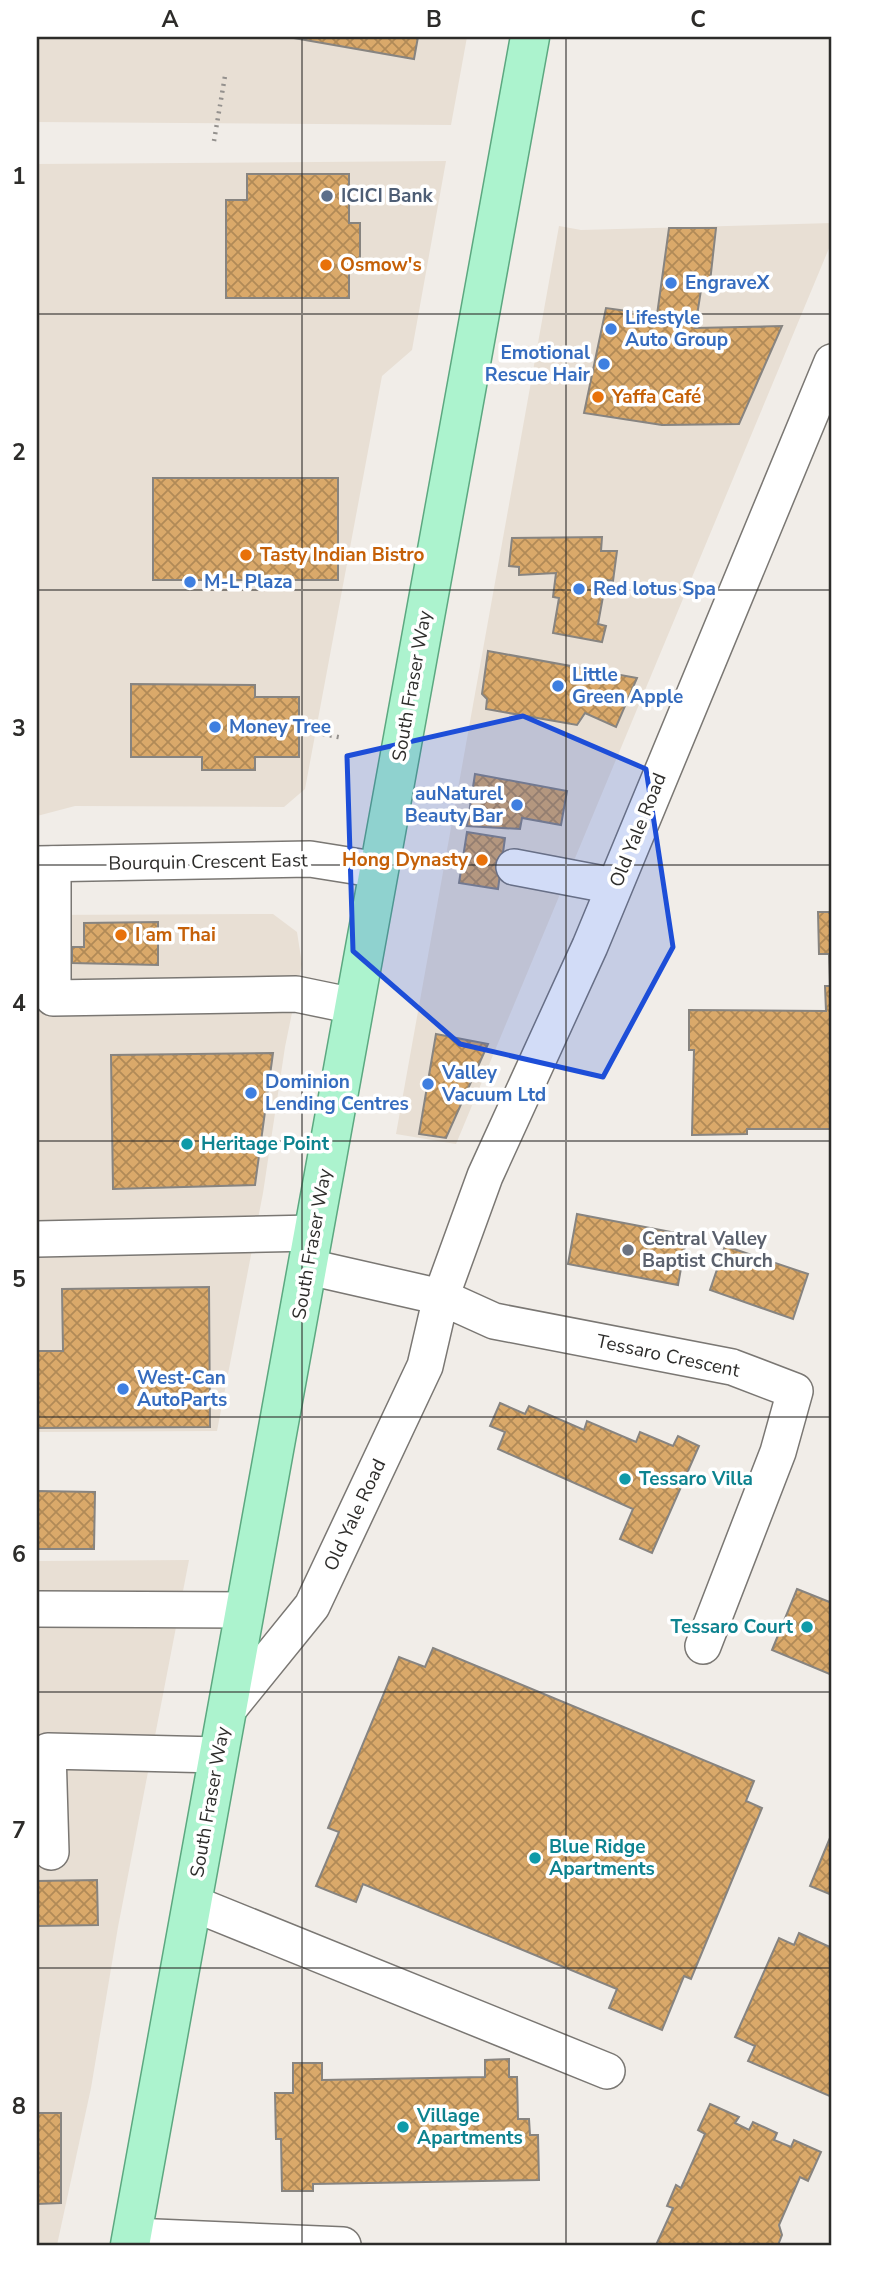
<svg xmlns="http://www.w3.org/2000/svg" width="869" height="2282" viewBox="0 0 869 2282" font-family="'Nunito Sans',sans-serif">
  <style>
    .built { fill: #e8dfd4 }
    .building { fill: url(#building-cross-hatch); stroke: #878480; stroke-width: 2 }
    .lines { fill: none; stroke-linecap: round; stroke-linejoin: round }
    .minor-casing { stroke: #7a7773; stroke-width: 38 }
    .major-casing { stroke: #5ca880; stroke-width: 41 }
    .path { stroke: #94918e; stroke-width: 4.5; stroke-dasharray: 2 5; stroke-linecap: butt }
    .minor { stroke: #fff; stroke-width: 35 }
    .major { stroke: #acf3ce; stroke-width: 38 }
    .marked { fill: #1d4ed8; fill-opacity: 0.2; stroke: #1d4ed8; stroke-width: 5; stroke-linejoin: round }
    .grid { fill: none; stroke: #2d2c2a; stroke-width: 2; stroke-opacity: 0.55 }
    .service-dot { fill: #5c6f8a; stroke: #fff; stroke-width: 2.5 }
    .food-dot { fill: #e8710a; stroke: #fff; stroke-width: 2.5 }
    .shop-dot { fill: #3f7fe0; stroke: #fff; stroke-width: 2.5 }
    .culture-dot { fill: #0f9aa8; stroke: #fff; stroke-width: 2.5 }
    .worship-dot { fill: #6b7280; stroke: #fff; stroke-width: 2.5 }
    .labels { text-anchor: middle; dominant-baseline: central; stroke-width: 7; stroke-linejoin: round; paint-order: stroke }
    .service-label { font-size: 19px; font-weight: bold; fill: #4e5e75; stroke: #fff; text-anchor: start }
    .food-label { font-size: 19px; font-weight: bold; fill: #c56008; stroke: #fff; text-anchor: start }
    .shop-label { font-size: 19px; font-weight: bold; fill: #366cbe; stroke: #fff; text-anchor: start }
    .street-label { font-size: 19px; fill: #2d2c2a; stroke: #fff }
    .culture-label { font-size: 19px; font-weight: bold; fill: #0d838f; stroke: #fff; text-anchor: start }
    .worship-label { font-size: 19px; font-weight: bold; fill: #5b616d; stroke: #fff; text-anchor: start }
    .neatline { fill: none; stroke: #2d2c2a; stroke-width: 2.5 }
    .grid-label { font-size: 23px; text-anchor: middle; font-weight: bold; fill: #2d2c2a }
  </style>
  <defs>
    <pattern id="building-cross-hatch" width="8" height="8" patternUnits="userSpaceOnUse" patternTransform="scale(1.75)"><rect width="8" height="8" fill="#daa96a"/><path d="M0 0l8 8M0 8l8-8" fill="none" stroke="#b18a57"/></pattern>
  </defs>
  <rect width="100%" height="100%" fill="#f1ede8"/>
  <!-- built -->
  <g class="built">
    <polygon points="37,37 467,37 451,125 37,122"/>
    <polygon points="446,161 412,350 382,376 305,789 284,807 75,806 37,816 37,164"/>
    <polygon points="832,223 832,241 456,1144 396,1134 559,226 581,230"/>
    <polygon points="273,914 297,932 302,964 285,1047 263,1193 217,1431 37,1432 37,915"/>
    <polygon points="189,1560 118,1927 91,2088 57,2245 37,2245 37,1561"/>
  </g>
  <!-- building -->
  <g class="building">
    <polygon points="288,37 418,37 414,59"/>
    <polygon points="247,174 349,174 349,223 360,223 360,272 349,272 349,298 226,298 226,200 247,200"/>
    <polygon points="669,228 716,228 709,291 701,290 695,328 782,326 739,424 662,425 584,413 606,308 657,315"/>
    <rect x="153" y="478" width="185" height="102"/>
    <polygon points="602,537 601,551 617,551 613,581 606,580 598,624 606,626 602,642 553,633 559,598 553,597 556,573 519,575 519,567 509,566 512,538"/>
    <polygon points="488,651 637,678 616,727 585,713 577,725 486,709 487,699 482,694"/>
    <polygon points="131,684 255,685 255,697 299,697 299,757 255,757 255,770 202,770 202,757 131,757"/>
    <polygon points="475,774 567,791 561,825 522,818 520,829 467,826"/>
    <polygon points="467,832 505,838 498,889 459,883"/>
    <polygon points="818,912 832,912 832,1129 747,1129 747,1134 692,1135 694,1050 689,1050 689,1010 826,1011 825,986 830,986 829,954 819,954"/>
    <polygon points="158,922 158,965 72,963 72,947 84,947 84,923"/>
    <polygon points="436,1034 488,1044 446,1138 419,1134"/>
    <polygon points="273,1053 255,1185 113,1189 111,1055"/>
    <polygon points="577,1214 687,1235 678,1285 568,1264"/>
    <polygon points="725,1246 808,1274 793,1319 710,1290"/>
    <polygon points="209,1287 210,1427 37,1428 37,1351 63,1351 62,1289"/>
    <polygon points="500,1403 525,1414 529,1406 584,1430 587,1421 636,1442 640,1432 673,1446 678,1436 699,1446 652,1553 620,1539 633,1509 498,1449 505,1432 490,1426"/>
    <polygon points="37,1491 95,1492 94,1549 37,1549"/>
    <polygon points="797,1589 832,1603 832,1675 772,1650"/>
    <polygon points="433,1648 754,1781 746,1801 762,1808 691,1979 684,1976 662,2030 609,2008 617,1989 363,1884 356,1902 316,1886 339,1832 328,1828 399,1657 425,1667"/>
    <polygon points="832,1833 832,1895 810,1886"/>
    <polygon points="97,1880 98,1925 37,1926 37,1881"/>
    <polygon points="799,1933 832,1948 832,2097 748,2061 755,2046 735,2037 779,1938 794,1945"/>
    <polygon points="509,2059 509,2077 517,2077 518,2119 529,2119 530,2135 538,2135 539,2180 313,2184 313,2191 282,2191 281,2139 276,2139 275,2093 293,2093 293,2063 322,2063 322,2080 485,2077 485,2060"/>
    <polygon points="710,2104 739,2117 735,2123 749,2130 753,2122 777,2133 774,2140 791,2147 794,2140 821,2152 808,2181 800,2177 779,2225 782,2235 778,2245 656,2245 673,2208 667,2206 676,2185 681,2188 705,2134 698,2130"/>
    <polygon points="37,2113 61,2113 61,2203 37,2204"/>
  </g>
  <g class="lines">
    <defs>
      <g id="minor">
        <polyline points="37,864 310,859 379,870"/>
        <polyline points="53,864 53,998 296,994 354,1006"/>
        <polyline points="514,867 614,886"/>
        <polyline points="37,1239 314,1233"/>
        <polyline points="309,1267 441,1297 485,1176 590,946 832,362"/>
        <polyline points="37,1609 246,1610"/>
        <polyline points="227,1711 312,1606 425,1366 441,1297 494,1321 732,1367 795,1391 778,1452 703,1646"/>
        <polyline points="51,1852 48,1751 219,1755"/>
        <polyline points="192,1903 607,2071"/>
        <polyline points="132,2236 343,2245"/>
      </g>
      <polyline id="major" points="130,2245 530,37"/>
    </defs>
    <!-- minor casing -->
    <use href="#minor" class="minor-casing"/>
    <!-- major casing -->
    <use href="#major" class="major-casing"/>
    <!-- path -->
    <g class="path">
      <polyline points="214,141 225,76"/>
      <polyline points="323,734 343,738"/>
    </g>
    <!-- minor -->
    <use href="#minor" class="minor"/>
    <!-- major -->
    <use href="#major" class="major"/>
  </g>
  <!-- marked area -->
  <path class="marked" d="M 523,716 L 646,769 L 673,947 L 603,1077 L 460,1044 L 353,951 L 347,756 Z"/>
  <!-- grid -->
  <path class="grid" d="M 302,37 L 302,2245M 566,37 L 566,2245M 37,314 L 832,314M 37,590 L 832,590M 37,865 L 832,865M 37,1141 L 832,1141M 37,1417 L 832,1417M 37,1692 L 832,1692M 37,1968 L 832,1968"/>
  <!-- markers -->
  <circle class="service-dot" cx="327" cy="196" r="7"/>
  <g class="food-dot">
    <circle cx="326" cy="265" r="7"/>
    <circle cx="598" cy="397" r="7"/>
    <circle cx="246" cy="555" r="7"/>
    <circle cx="482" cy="860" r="7"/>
    <circle cx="121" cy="935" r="7"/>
  </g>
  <g class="shop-dot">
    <circle cx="671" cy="283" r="7"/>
    <circle cx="611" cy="329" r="7"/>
    <circle cx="604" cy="364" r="7"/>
    <circle cx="190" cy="582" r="7"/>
    <circle cx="579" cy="589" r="7"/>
    <circle cx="558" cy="686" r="7"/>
    <circle cx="215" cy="727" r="7"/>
    <circle cx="517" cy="805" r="7"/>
    <circle cx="428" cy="1084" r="7"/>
    <circle cx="251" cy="1093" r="7"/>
    <circle cx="123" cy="1389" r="7"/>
  </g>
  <g class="culture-dot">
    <circle cx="187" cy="1144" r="7"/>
    <circle cx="625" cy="1479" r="7"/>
    <circle cx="807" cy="1627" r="7"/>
    <circle cx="535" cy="1858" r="7"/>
    <circle cx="403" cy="2127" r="7"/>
  </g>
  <circle class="worship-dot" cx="628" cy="1250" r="7"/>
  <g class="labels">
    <!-- service labels -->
    <g class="service-label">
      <text x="341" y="196">ICICI Bank</text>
    </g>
    <!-- food labels -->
    <g class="food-label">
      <text x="340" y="265">Osmow's</text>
      <text x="612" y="397">Yaffa Café</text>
      <text x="260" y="555">Tasty Indian Bistro</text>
      <text x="468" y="860" text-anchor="end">Hong Dynasty</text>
      <text x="135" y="935">I am Thai</text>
    </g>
    <!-- shop labels -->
    <g class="shop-label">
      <text x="685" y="283">EngraveX</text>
      <text x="625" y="318">Lifestyle<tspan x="625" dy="22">Auto Group</tspan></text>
      <text x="590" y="353" text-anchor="end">Emotional<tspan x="590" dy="22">Rescue Hair</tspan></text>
      <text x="204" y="582">M-L Plaza</text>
      <text x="593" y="589">Red lotus Spa</text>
      <text x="572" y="675">Little<tspan x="572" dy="22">Green Apple</tspan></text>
      <text x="229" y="727">Money Tree</text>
      <text x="503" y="794" text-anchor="end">auNaturel<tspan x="503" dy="22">Beauty Bar</tspan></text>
      <text x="442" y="1073">Valley<tspan x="442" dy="22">Vacuum Ltd</tspan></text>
      <text x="265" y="1082">Dominion<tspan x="265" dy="22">Lending Centres</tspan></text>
      <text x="137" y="1378">West-Can<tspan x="137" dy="22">AutoParts</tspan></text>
    </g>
    <!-- street labels -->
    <g class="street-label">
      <text transform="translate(412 686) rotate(-80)">South Fraser Way</text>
      <text transform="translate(638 830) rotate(-68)">Old Yale Road</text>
      <text transform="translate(208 862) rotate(-1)">Bourquin Crescent East</text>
      <text transform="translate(312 1244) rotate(-80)">South Fraser Way</text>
      <text transform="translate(668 1356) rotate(12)">Tessaro Crescent</text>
      <text transform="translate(355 1515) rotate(-65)">Old Yale Road</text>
      <text transform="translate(210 1802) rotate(-80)">South Fraser Way</text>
    </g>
    <!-- culture labels -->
    <g class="culture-label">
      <text x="201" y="1144">Heritage Point</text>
      <text x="639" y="1479">Tessaro Villa</text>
      <text x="793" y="1627" text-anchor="end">Tessaro Court</text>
      <text x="549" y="1847">Blue Ridge<tspan x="549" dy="22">Apartments</tspan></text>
      <text x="417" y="2116">Village<tspan x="417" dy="22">Apartments</tspan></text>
    </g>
    <!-- worship labels -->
    <g class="worship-label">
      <text x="642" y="1239">Central Valley<tspan x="642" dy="22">Baptist Church</tspan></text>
    </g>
  </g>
  <!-- border -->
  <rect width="869" height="2282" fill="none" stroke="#ffffff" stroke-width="77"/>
  <rect x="38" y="38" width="792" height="2206" class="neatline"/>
  <g class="grid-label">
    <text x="170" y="27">A</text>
    <text x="434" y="27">B</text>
    <text x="698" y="27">C</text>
    <text x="19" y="184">1</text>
    <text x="19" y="460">2</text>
    <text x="19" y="736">3</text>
    <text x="19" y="1011">4</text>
    <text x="19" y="1287">5</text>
    <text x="19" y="1562">6</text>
    <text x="19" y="1838">7</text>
    <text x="19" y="2114">8</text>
  </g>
</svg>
